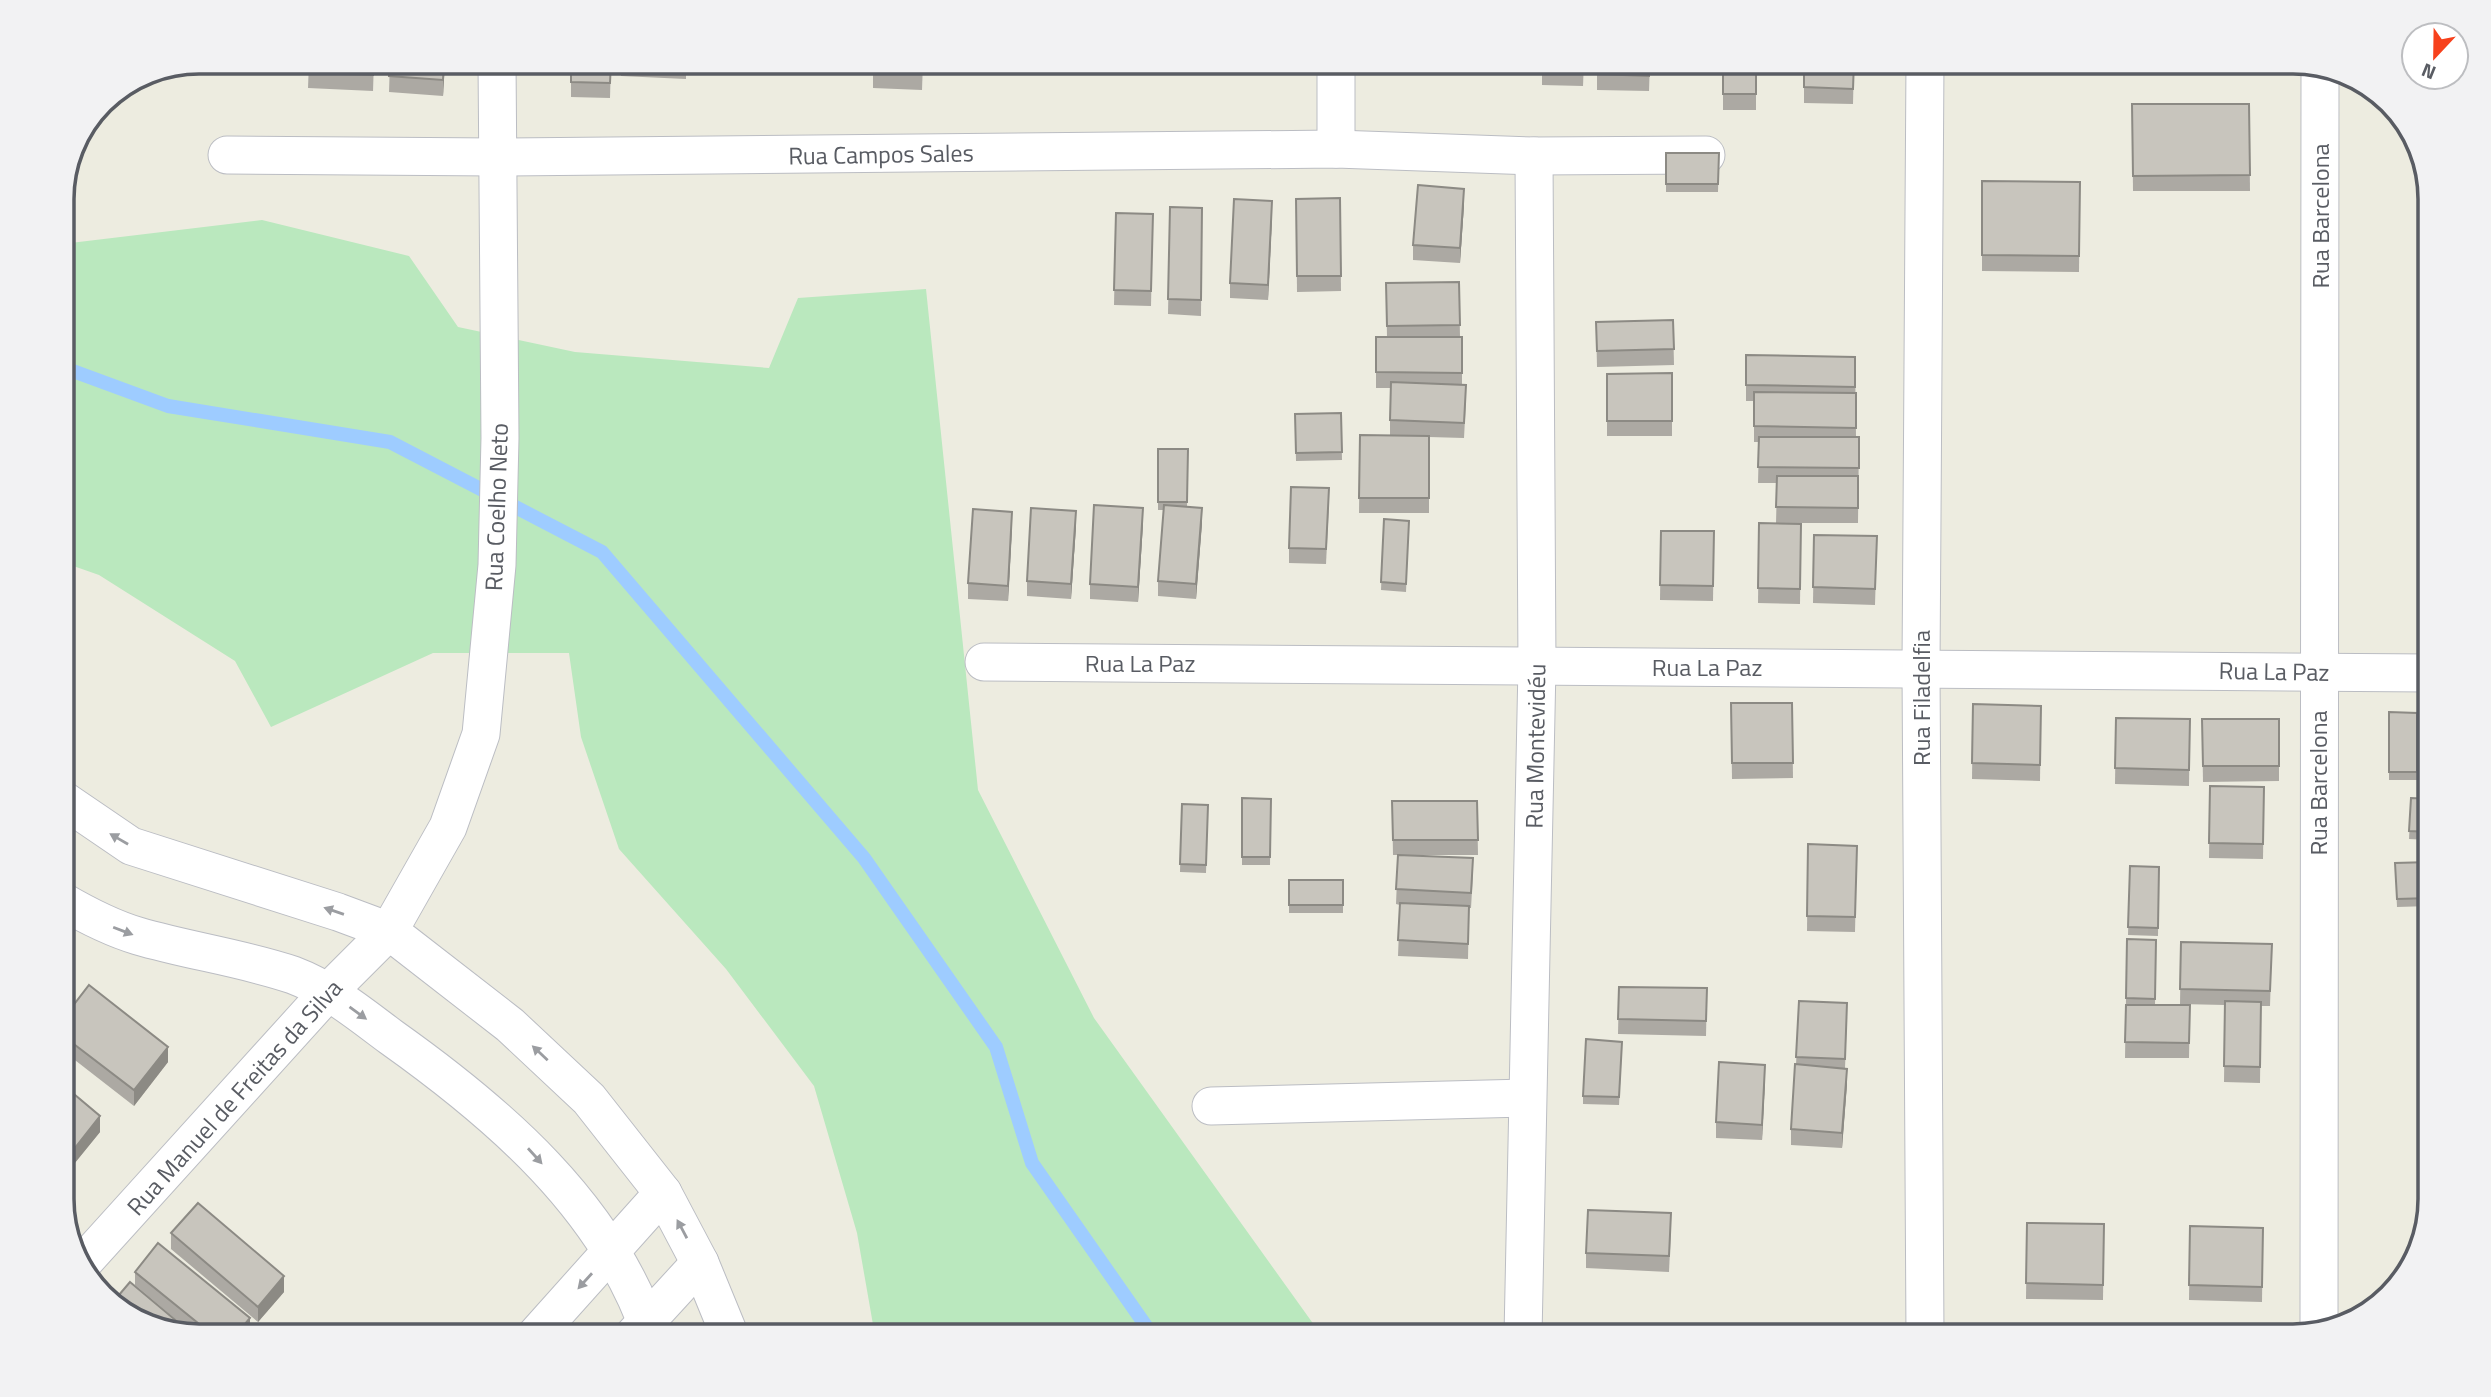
<svg xmlns="http://www.w3.org/2000/svg" width="2491" height="1397" viewBox="0 0 2491 1397" font-family="'Titillium Web',sans-serif">
  <style>
    .green { fill: #bae8be }
    .lines { fill: none; stroke-linecap: round; stroke-linejoin: round }
    .stream { stroke: #9eccff; stroke-width: 14 }
    .street-casing { stroke: #bbbdc3; stroke-width: 39 }
    .street { stroke: #fff; stroke-width: 37 }
    .wall { fill: #aca9a3 }
    .shaded-wall { fill: #8c8a84 }
    .building { fill: #c8c5bd; stroke: #8c8a84; stroke-width: 2 }
    .oneway { fill: #9b9da1 }
    .labels { text-anchor: middle; dominant-baseline: central; stroke-width: 6; stroke-linejoin: round; paint-order: stroke }
    .street-label { font-size: 24px; fill: #595c63; stroke: #fff }
    .rim { fill: none; stroke: #595c63; stroke-width: 3.5 }
  </style>
  <rect width="100%" height="100%" fill="#edece0"/>
  <!-- green -->
  <polygon class="green" points="262,220 409,256 458,327 575,352 769,368 798,298 926,289 978,790 1094,1018 1322,1336 875,1336 857,1233 814,1086 726,969 619,849 581,737 569,653 433,653 271,727 235,661 99,575 62,562 62,244"/>
  <g class="lines">
    <!-- stream -->
    <polyline class="stream" points="62,367 168,406 390,442 602,552 864,858 996,1047 1032,1163 1153,1336"/>
    <defs>
      <g id="street">
        <polyline points="1336,61 1336,149"/>
        <polyline points="1925,61 1921,668 1925,1336"/>
        <polyline points="227,155 496,157 1336,149 1534,156 1706,155"/>
        <polyline points="984,662 2430,673"/>
        <polyline points="62,799 131,846 338,912 389,931 510,1025 589,1099 663,1193 700,1263 730,1336"/>
        <path d="M 62,901 C 86,915 111,928 138,936 C 189,951 243,958 293,975 C 330,989 360,1014 391,1037 C 498,1113 608,1207 651,1336"/>
        <polyline points="1211,1106 1527,1098"/>
        <polyline points="81,1265 329,991 389,931 448,827 481,734 497,565 500,438 497,61"/>
        <polyline points="2319,1329 2320,69"/>
        <polyline points="535,1336 663,1193"/>
        <polyline points="633,1336 700,1263"/>
        <polyline points="1523,1336 1537,666 1534,156"/>
      </g>
    </defs>
    <!-- street casing -->
    <use href="#street" class="street-casing"/>
    <!-- street -->
    <use href="#street" class="street"/>
  </g>
  <!-- wall -->
  <g class="wall">
    <polygon points="309,61 374,61 373,91 308,88"/>
    <polygon points="390,61 445,61 443,96 389,92"/>
    <polygon points="571,61 611,61 610,98 571,97"/>
    <polygon points="621,61 686,61 686,79 621,76"/>
    <polygon points="873,61 923,61 922,90 873,88"/>
    <polygon points="1542,61 1584,61 1583,86 1542,85"/>
    <polygon points="1597,61 1650,61 1649,91 1597,90"/>
    <rect x="1723" y="61" width="33" height="49"/>
    <polygon points="1804,61 1854,61 1853,104 1804,103"/>
    <polygon points="2132,104 2249,104 2250,191 2133,191"/>
    <polygon points="1666,153 1719,153 1718,192 1666,192"/>
    <polygon points="1982,181 2080,182 2079,272 1982,271"/>
    <polygon points="1340,198 1341,291 1297,292 1296,199"/>
    <polygon points="1464,205 1460,263 1413,260 1413,245"/>
    <polygon points="1170,207 1202,208 1201,316 1168,314"/>
    <polygon points="1116,213 1153,214 1151,306 1114,305"/>
    <polygon points="1272,217 1268,300 1230,298 1230,283"/>
    <polygon points="1459,282 1460,337 1462,337 1462,385 1466,400 1464,438 1429,437 1429,513 1359,513 1360,435 1390,435 1390,388 1376,388 1376,337 1387,337 1386,283"/>
    <polygon points="1673,320 1674,365 1597,367 1596,322"/>
    <polygon points="1746,355 1855,357 1856,437 1859,437 1858,523 1776,523 1777,483 1758,483 1759,442 1754,442 1754,401 1746,401"/>
    <polygon points="1672,373 1672,436 1607,436 1607,374"/>
    <polygon points="1341,413 1342,460 1296,461 1295,414"/>
    <polygon points="1158,449 1188,449 1187,507 1202,523 1196,599 1158,596 1158,581 1164,510 1158,510"/>
    <polygon points="1329,504 1326,564 1289,563 1289,548"/>
    <polygon points="1384,519 1409,521 1406,592 1381,590"/>
    <polygon points="1143,523 1138,602 1090,599 1090,584"/>
    <polygon points="1759,523 1801,524 1800,604 1758,603"/>
    <polygon points="1076,526 1071,599 1027,596 1027,581"/>
    <polygon points="1012,527 1008,601 968,599 968,583"/>
    <polygon points="1661,531 1714,531 1713,601 1660,600"/>
    <polygon points="1814,535 1877,536 1875,605 1813,603"/>
    <polygon points="1731,703 1792,703 1793,778 1732,779"/>
    <polygon points="1973,704 2041,706 2040,781 1972,779"/>
    <polygon points="2389,712 2417,713 2417,780 2389,780"/>
    <polygon points="2116,718 2190,719 2189,786 2115,784"/>
    <polygon points="2202,719 2279,719 2279,781 2203,782"/>
    <polygon points="2210,786 2264,787 2263,859 2209,858"/>
    <polygon points="1242,798 1271,799 1270,865 1242,865"/>
    <polygon points="2411,798 2430,799 2430,840 2409,839"/>
    <polygon points="1392,801 1477,801 1478,855 1413,855 1473,873 1471,908 1469,908 1468,959 1398,956 1400,905 1396,904 1398,855 1393,855"/>
    <polygon points="1182,804 1208,805 1206,873 1180,872"/>
    <polygon points="1808,844 1857,846 1855,932 1807,931"/>
    <polygon points="2430,862 2430,906 2397,907 2395,863"/>
    <polygon points="2130,866 2159,867 2158,936 2128,935"/>
    <rect x="1289" y="880" width="54" height="33"/>
    <polygon points="2127,939 2156,940 2155,1005 2190,1005 2189,1058 2125,1058"/>
    <polygon points="2181,942 2272,944 2270,1006 2261,1006 2260,1083 2224,1082 2225,1005 2180,1004"/>
    <polygon points="1619,987 1707,988 1706,1036 1618,1034"/>
    <polygon points="1799,1001 1847,1018 1845,1068 1847,1084 1842,1148 1791,1145 1791,1129 1796,1065"/>
    <polygon points="62,1020 168,1062 134,1106 62,1050"/>
    <polygon points="1622,1049 1619,1105 1583,1104 1583,1096"/>
    <polygon points="1765,1080 1762,1140 1716,1138 1716,1122"/>
    <polygon points="62,1084 100,1132 74,1164 62,1154"/>
    <polygon points="2027,1223 2104,1224 2103,1300 2026,1299"/>
    <polygon points="2190,1226 2263,1228 2262,1302 2189,1300"/>
    <polygon points="1671,1229 1669,1272 1586,1268 1586,1253"/>
    <polygon points="171,1233 284,1292 258,1322 171,1249"/>
    <polygon points="135,1272 250,1333 248,1336 199,1336 193,1334 135,1285"/>
  </g>
  <!-- shaded-wall -->
  <g class="shaded-wall">
    <polygon points="444,61 445,61 443,96 443,80"/>
    <polygon points="1464,189 1464,205 1460,263 1460,248"/>
    <polygon points="1272,201 1272,217 1268,300 1268,285"/>
    <polygon points="1143,508 1143,523 1138,602 1138,587"/>
    <polygon points="1202,508 1202,523 1196,599 1196,584"/>
    <polygon points="1076,511 1076,526 1071,599 1071,584"/>
    <polygon points="1012,512 1012,527 1008,601 1008,586"/>
    <polygon points="168,1047 168,1062 134,1106 134,1090"/>
    <polygon points="1765,1065 1765,1080 1762,1140 1762,1125"/>
    <polygon points="1847,1069 1847,1084 1842,1148 1842,1133"/>
    <polygon points="100,1116 100,1132 74,1164 74,1149"/>
    <polygon points="63,1161 63,1176 62,1178 62,1163"/>
    <polygon points="284,1276 284,1292 258,1322 258,1307"/>
    <polygon points="250,1318 250,1333 248,1336 235,1336"/>
  </g>
  <!-- building -->
  <g class="building">
    <polygon points="309,61 373,61 373,75 308,73"/>
    <polygon points="390,61 444,61 443,80 389,76"/>
    <polygon points="571,61 611,61 610,83 571,82"/>
    <polygon points="639,61 686,61 686,63"/>
    <polygon points="873,61 923,61 922,74 873,72"/>
    <rect x="1542" y="61" width="41" height="9"/>
    <polygon points="1597,61 1649,61 1649,76 1597,74"/>
    <rect x="1723" y="61" width="33" height="33"/>
    <polygon points="1804,61 1854,61 1853,89 1804,87"/>
    <polygon points="2132,104 2249,104 2250,175 2133,176"/>
    <polygon points="1666,153 1719,153 1718,184 1666,184"/>
    <polygon points="1982,181 2080,182 2079,256 1982,255"/>
    <polygon points="1418,185 1464,189 1460,248 1413,245"/>
    <polygon points="1340,198 1341,276 1297,276 1296,199"/>
    <polygon points="1234,199 1272,201 1268,285 1230,283"/>
    <polygon points="1170,207 1202,208 1201,300 1168,299"/>
    <polygon points="1116,213 1153,214 1151,291 1114,290"/>
    <polygon points="1459,282 1460,325 1387,326 1386,283"/>
    <polygon points="1673,320 1674,349 1597,351 1596,322"/>
    <polygon points="1376,337 1462,337 1462,373 1376,372"/>
    <polygon points="1746,355 1855,357 1855,387 1746,385"/>
    <polygon points="1672,373 1672,421 1607,421 1607,374"/>
    <polygon points="1391,382 1466,385 1464,423 1390,420"/>
    <polygon points="1754,392 1856,393 1856,428 1754,426"/>
    <polygon points="1341,413 1342,452 1296,453 1295,414"/>
    <polygon points="1360,435 1429,436 1429,498 1359,498"/>
    <polygon points="1759,437 1859,437 1859,468 1758,467"/>
    <polygon points="1158,449 1188,449 1187,502 1158,502"/>
    <polygon points="1777,476 1858,476 1858,508 1776,507"/>
    <polygon points="1291,487 1329,488 1326,549 1289,548"/>
    <polygon points="1094,505 1143,508 1138,587 1090,584"/>
    <polygon points="1164,505 1202,508 1196,584 1158,581"/>
    <polygon points="1031,508 1076,511 1071,584 1027,581"/>
    <polygon points="973,509 1012,512 1008,586 968,583"/>
    <polygon points="1384,519 1409,521 1406,584 1381,582"/>
    <polygon points="1759,523 1801,524 1800,589 1758,588"/>
    <polygon points="1661,531 1714,531 1713,586 1660,585"/>
    <polygon points="1814,535 1877,536 1875,589 1813,587"/>
    <polygon points="1731,703 1792,703 1793,763 1732,763"/>
    <polygon points="1973,704 2041,706 2040,765 1972,763"/>
    <polygon points="2389,712 2417,713 2417,772 2389,772"/>
    <polygon points="2116,718 2190,719 2189,770 2115,768"/>
    <polygon points="2202,719 2279,719 2279,766 2203,766"/>
    <polygon points="2210,786 2264,787 2263,844 2209,843"/>
    <polygon points="1242,798 1271,799 1270,857 1242,857"/>
    <polygon points="2411,798 2430,799 2430,832 2409,831"/>
    <polygon points="1392,801 1477,801 1478,840 1393,840"/>
    <polygon points="1182,804 1208,805 1206,865 1180,864"/>
    <polygon points="1808,844 1857,846 1855,917 1807,916"/>
    <polygon points="1398,855 1473,858 1471,893 1396,889"/>
    <polygon points="2430,862 2430,898 2397,899 2395,863"/>
    <polygon points="2130,866 2159,867 2158,928 2128,927"/>
    <rect x="1289" y="880" width="54" height="25"/>
    <polygon points="1400,903 1469,906 1468,944 1398,940"/>
    <polygon points="2127,939 2156,940 2155,999 2126,998"/>
    <polygon points="2181,942 2272,944 2270,991 2180,989"/>
    <polygon points="89,985 168,1047 134,1090 62,1035 62,1020"/>
    <polygon points="1619,987 1707,988 1706,1021 1618,1019"/>
    <polygon points="1799,1001 1847,1003 1845,1059 1796,1057"/>
    <polygon points="2225,1001 2261,1002 2260,1067 2224,1066"/>
    <polygon points="2126,1005 2190,1005 2189,1043 2125,1042"/>
    <polygon points="1586,1039 1622,1042 1619,1097 1583,1096"/>
    <polygon points="1719,1062 1765,1065 1762,1125 1716,1122"/>
    <polygon points="1795,1064 1847,1069 1842,1133 1791,1129"/>
    <polygon points="62,1084 100,1116 74,1149 62,1138"/>
    <polygon points="198,1203 284,1276 258,1307 171,1233"/>
    <polygon points="1588,1210 1671,1213 1669,1256 1586,1253"/>
    <polygon points="2027,1223 2104,1224 2103,1285 2026,1283"/>
    <polygon points="2190,1226 2263,1228 2262,1287 2189,1285"/>
    <polygon points="158,1243 250,1318 235,1336 214,1336 135,1272"/>
    <polygon points="130,1282 192,1334 130,1318 113,1302"/>
  </g>
  <!-- one-way arrows -->
  <defs><path id="oneway-solid" d="M-6-.8H1V-3.2L6.5 0L1 3.2V.8H-6Z" transform="scale(1.75)"/></defs>
  <g class="oneway">
    <use href="#oneway-solid" transform="translate(119 839) rotate(-150)"/>
    <use href="#oneway-solid" transform="translate(334 911) rotate(-161)"/>
    <use href="#oneway-solid" transform="translate(123 931) rotate(21)"/>
    <use href="#oneway-solid" transform="translate(358 1013) rotate(36)"/>
    <use href="#oneway-solid" transform="translate(540 1053) rotate(-137)"/>
    <use href="#oneway-solid" transform="translate(535 1156) rotate(48)"/>
    <use href="#oneway-solid" transform="translate(682 1229) rotate(-118)"/>
    <use href="#oneway-solid" transform="translate(585 1281) rotate(132)"/>
  </g>
  <g class="labels">
    <!-- street labels -->
    <g class="street-label">
      <text transform="translate(881 154) rotate(-1)">Rua Campos Sales</text>
      <text transform="translate(2320 216) rotate(-90)">Rua Barcelona</text>
      <text transform="translate(496 507) rotate(-88)">Rua Coelho Neto</text>
      <text x="1140" y="663">Rua La Paz</text>
      <text x="1707" y="667">Rua La Paz</text>
      <text transform="translate(2274 671) rotate(1)">Rua La Paz</text>
      <text transform="translate(1921 698) rotate(-90)">Rua Filadelfia</text>
      <text transform="translate(1535 746) rotate(-89)">Rua Montevidéu</text>
      <text transform="translate(2318 783) rotate(-90)">Rua Barcelona</text>
      <text transform="translate(234 1097) rotate(-48)">Rua Manuel de Freitas da Silva</text>
    </g>
  </g>
  <!-- crop -->
  <path d="M0 0H2491V1397H0ZM199 74H2293A125 125 0 0 1 2418 199V1199A125 125 0 0 1 2293 1324H199A125 125 0 0 1 74 1199V199A125 125 0 0 1 199 74Z" fill="#f2f2f3" fill-rule="evenodd"/>
  <path class="rim" d="M199 74H2293A125 125 0 0 1 2418 199V1199A125 125 0 0 1 2293 1324H199A125 125 0 0 1 74 1199V199A125 125 0 0 1 199 74Z"/>
  <!-- north arrow -->
  <g transform="translate(2435 56) rotate(202)"><circle r="33" fill="#ffffff" stroke="#bdbec1" stroke-width="2"/>
  <path d="M0-5L12 26L0 18L-12 26Z" fill="#f7411c"/>
  <text y="-10" font-size="19" font-weight="bold" text-anchor="middle" fill="#595c63">N</text>
  </g>
</svg>
